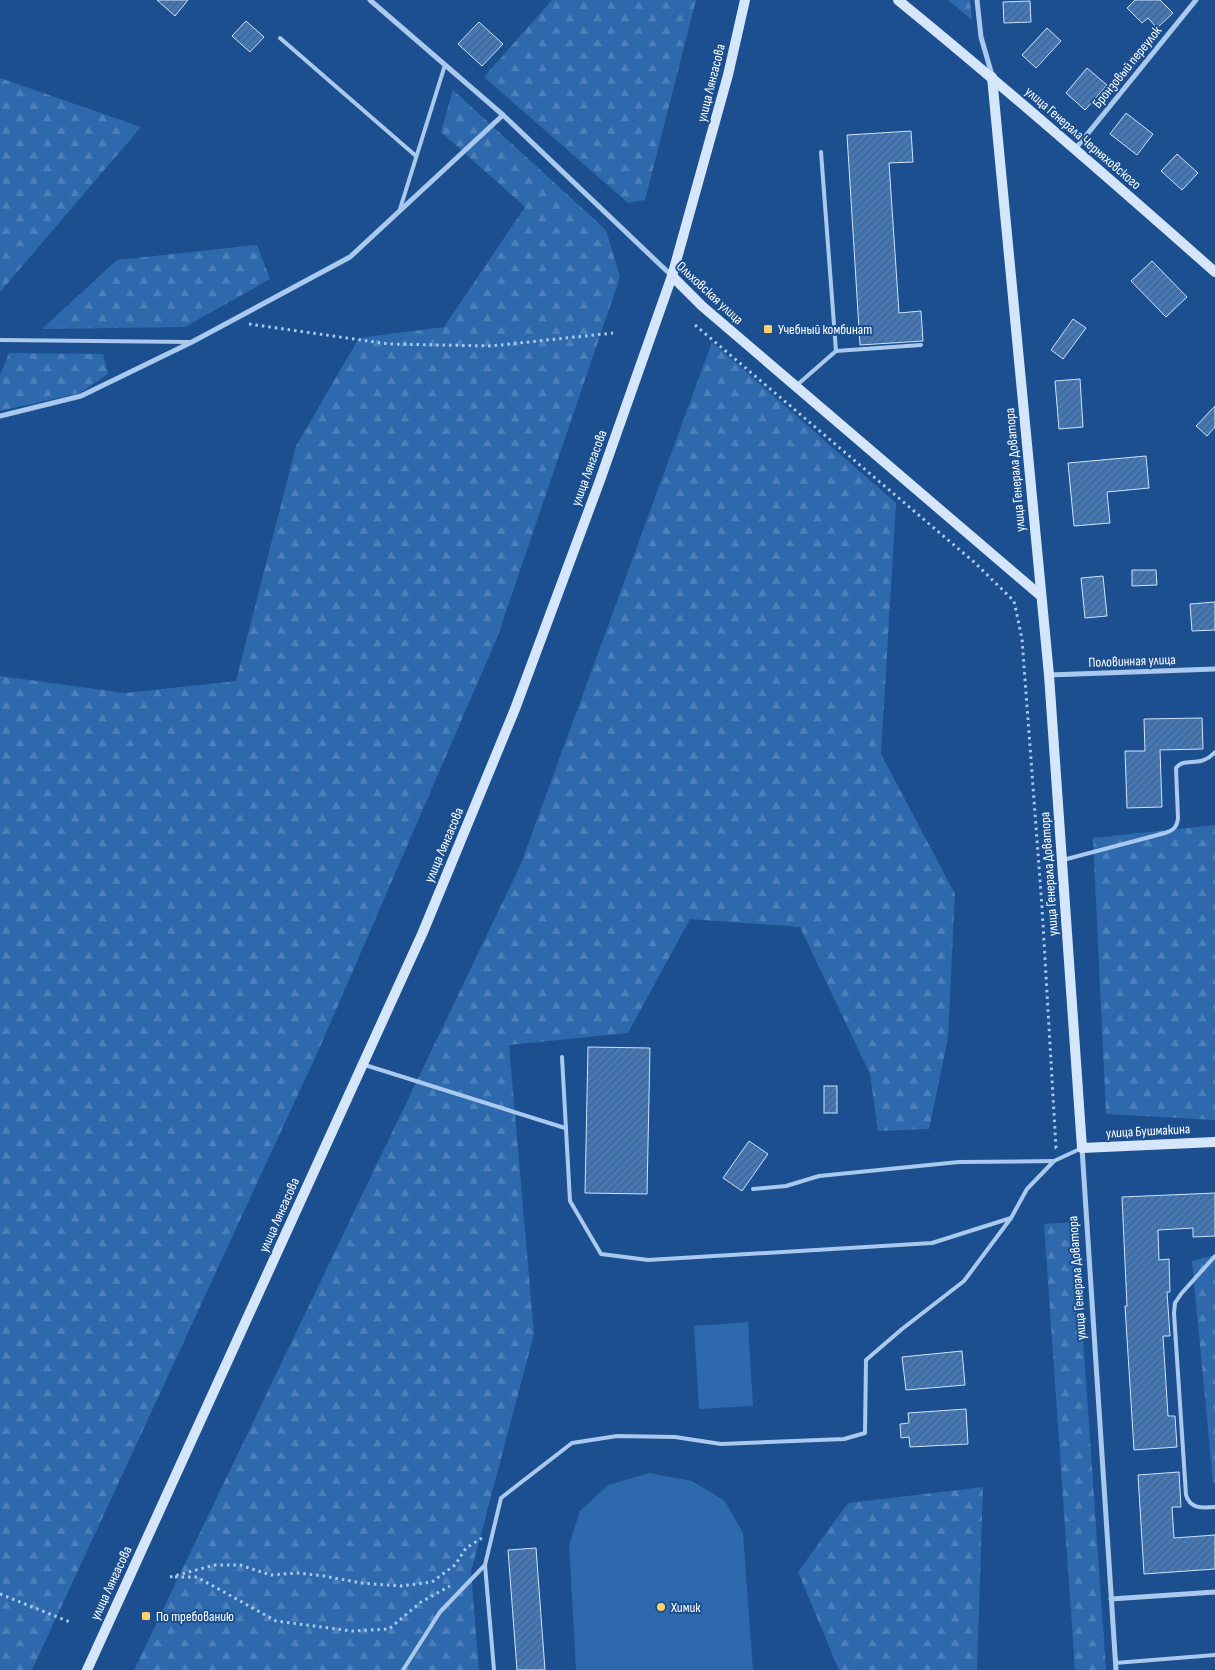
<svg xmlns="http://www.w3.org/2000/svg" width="1215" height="1670" viewBox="0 0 1215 1670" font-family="'Sofia Sans Condensed',sans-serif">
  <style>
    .forest { fill: url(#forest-firs) }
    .garden { fill: #2e69ad }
    .building { fill: url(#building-hatch); stroke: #cfe3fa }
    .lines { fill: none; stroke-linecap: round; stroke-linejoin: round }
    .path { stroke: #a9c9ee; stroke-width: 3; stroke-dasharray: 2.5 4; stroke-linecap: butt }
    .lane { stroke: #a9c9ee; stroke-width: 4 }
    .street { stroke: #a9c9ee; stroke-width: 5 }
    .secondary { stroke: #d6e6fa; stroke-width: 10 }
    .poi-dot { fill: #ffd166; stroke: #1b4f8f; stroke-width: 2 }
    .labels { text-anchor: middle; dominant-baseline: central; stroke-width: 4; stroke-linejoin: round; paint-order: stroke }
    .street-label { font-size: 14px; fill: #fff; stroke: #1b4f8f }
    .poi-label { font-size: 14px; fill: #fff; stroke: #1b4f8f; text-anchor: start }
  </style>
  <defs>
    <pattern id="forest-firs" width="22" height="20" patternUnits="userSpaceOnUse" patternTransform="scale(1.25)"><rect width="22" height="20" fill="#2e69ad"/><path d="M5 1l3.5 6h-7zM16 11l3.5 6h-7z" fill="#4d80b9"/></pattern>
    <pattern id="building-hatch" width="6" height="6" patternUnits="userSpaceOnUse" patternTransform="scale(1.25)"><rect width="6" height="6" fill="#4478b7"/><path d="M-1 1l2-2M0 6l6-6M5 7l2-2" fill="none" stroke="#486282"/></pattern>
  </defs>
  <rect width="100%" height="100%" fill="#1b4f8f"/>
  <!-- forest -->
  <g class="forest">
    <polygon points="552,0 696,0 645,200 628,203 484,77"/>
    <polygon points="948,0 970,0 972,20"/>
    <polygon points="0,78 141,127 0,292"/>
    <polygon points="453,90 606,230 620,277 497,638 320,1047 32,1670 0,1670 0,676 125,693 236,681 296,446 359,338 444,327 525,207 441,132"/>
    <polygon points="257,245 270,279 185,327 42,329 117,260"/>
    <polygon points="712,342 896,503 881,754 955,894 948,1038 929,1129 878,1131 870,1074 800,927 690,919 628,1033 509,1045 534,1334 471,1572 479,1670 134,1670 520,866"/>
    <polygon points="9,353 103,354 108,374 80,393 0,411 0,375"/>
    <polygon points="1215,825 1215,1120 1106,1114 1093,838"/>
    <polygon points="1075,1222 1106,1670 1075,1670 1044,1224"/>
    <polygon points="1215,1255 1215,1483 1213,1482 1192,1261"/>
    <polygon points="983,1487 977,1670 839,1670 798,1572 848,1503"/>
  </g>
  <!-- garden -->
  <g class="garden">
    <polygon points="748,1322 753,1406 699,1409 694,1326"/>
    <polygon points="649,1473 692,1481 725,1501 743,1533 753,1670 576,1670 569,1545 580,1511 608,1485"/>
  </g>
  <!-- building -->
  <g class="building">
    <polygon points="157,0 188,0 175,16"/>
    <polygon points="1135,0 1160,0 1173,13 1157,28 1148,18 1142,23 1127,8"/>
    <polygon points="1030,1 1031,22 1004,23 1003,2"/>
    <polygon points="246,21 264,37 250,52 232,36"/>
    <polygon points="479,22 503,44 482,66 458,44"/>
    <polygon points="1047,28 1061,41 1036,68 1022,55"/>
    <polygon points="1087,68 1107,85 1085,110 1066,93"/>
    <polygon points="1126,113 1153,134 1137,155 1110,134"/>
    <polygon points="911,131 913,162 889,163 899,313 921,311 923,341 860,345 847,135"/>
    <polygon points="1177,154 1198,173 1182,190 1161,171"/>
    <polygon points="1152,261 1187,297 1166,317 1131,281"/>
    <polygon points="1073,319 1086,328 1063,359 1051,350"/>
    <polygon points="1080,379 1083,427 1059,429 1055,381"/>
    <polygon points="1215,406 1215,427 1207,436 1196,426"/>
    <polygon points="1146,456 1149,488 1107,492 1110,523 1074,526 1068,463"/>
    <polygon points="1132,570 1156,570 1157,585 1132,586"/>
    <polygon points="1103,576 1107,616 1085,618 1081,578"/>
    <polygon points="1215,602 1215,630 1192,631 1190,604"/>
    <polygon points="1202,718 1203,749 1160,750 1162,807 1127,808 1125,751 1145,751 1144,719"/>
    <polygon points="588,1047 650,1048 647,1194 585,1193"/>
    <rect x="824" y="1086" width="13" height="27"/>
    <polygon points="749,1141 768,1154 742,1191 723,1178"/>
    <polygon points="1215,1193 1215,1236 1193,1237 1193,1228 1158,1230 1159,1260 1169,1259 1170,1292 1167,1292 1170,1336 1163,1336 1168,1416 1175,1416 1177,1447 1134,1450 1125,1306 1127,1306 1122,1197"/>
    <polygon points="962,1351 965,1385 906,1390 902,1357"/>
    <polygon points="966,1409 968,1444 910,1447 909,1437 901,1438 900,1424 909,1423 908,1413"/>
    <polygon points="1179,1472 1181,1507 1172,1507 1174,1538 1215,1535 1215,1569 1144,1574 1138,1475"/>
    <polygon points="536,1548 545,1670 517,1670 508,1550"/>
  </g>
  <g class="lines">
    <!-- path -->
    <g class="path">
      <polyline points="249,324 389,344 491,346 613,333"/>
      <polyline points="695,325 974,562 1014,601 1022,639 1042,907 1056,1148 1059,1148"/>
      <polyline points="170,1577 215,1565 240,1565 271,1575 298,1573 324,1576 361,1583 401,1586 432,1582 455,1565 466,1548 482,1538"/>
      <polyline points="175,1577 197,1577 276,1621 352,1631 389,1629 421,1602 450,1586"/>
      <polyline points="0,1594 70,1622"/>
    </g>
    <!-- lane -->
    <g class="lane">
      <polyline points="280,38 416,156"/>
      <polyline points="400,209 445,65"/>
      <polyline points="0,340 190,342"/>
      <polyline points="836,351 921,345"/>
      <polyline points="797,385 836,351 821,152"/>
      <path d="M 1063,860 L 1165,833 C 1174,830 1177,827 1178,818 L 1176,768 C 1185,756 1200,769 1215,752"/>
      <polyline points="562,1057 570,1201 601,1254 648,1260 932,1243 1011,1218"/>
      <polyline points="365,1065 565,1128"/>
      <polyline points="753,1189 786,1186 819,1176 959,1162 1054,1161"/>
      <path d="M 1215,1256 L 1181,1294 L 1175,1303 L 1174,1313 L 1186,1495 C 1190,1509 1202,1508 1215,1507"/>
      <polyline points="1115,1663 1215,1655"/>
      <polyline points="403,1670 440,1612 485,1565"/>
      <polyline points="494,1670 485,1565 501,1498 572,1443 617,1436 675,1437 721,1444 844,1439 865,1433 866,1360 902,1329 964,1281 1011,1218 1027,1189 1054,1161 1082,1148"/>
    </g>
    <!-- street -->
    <g class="street">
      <polyline points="370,0 503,115 672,276"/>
      <polyline points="977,0 981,37 992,75"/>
      <polyline points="1076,148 1196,0"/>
      <polyline points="0,416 81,396 192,342 350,257 503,115"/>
      <polyline points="1049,675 1215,669"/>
      <polyline points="1082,1148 1116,1670"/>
      <polyline points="1111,1599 1215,1592"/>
    </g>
    <!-- secondary -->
    <g class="secondary">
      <path d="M 898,0 C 1006,88 1111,180 1215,272"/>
      <polyline points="992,77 1049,675 1082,1148 1215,1142"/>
      <polyline points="672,276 702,306 1041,596"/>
      <polyline points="87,1670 423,932 515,709 599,483 672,276 728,75 745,0"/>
    </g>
  </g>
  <!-- markers -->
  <g class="poi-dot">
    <rect x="763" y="324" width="10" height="10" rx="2.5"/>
    <circle cx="661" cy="1607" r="5"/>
    <rect x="141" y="1611" width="10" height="10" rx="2.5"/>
  </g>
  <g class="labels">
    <!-- street labels -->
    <g class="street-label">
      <text transform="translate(1127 67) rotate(-51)">Бронзовый переулок</text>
      <text transform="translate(711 83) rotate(-76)">улица Лянгасова</text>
      <text transform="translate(1083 138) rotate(41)">улица Генерала Черняховского</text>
      <text transform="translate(710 293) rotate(43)">Ольховская улица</text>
      <text transform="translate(589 468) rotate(-70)">улица Лянгасова</text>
      <text transform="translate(1015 470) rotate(-95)">улица Генерала Доватора</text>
      <text transform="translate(1132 661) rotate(-2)">Половинная улица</text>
      <text transform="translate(444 845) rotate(-67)">улица Лянгасова</text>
      <text transform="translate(1049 874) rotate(-94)">улица Генерала Доватора</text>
      <text transform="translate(1148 1131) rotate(-3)">улица Бушмакина</text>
      <text transform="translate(279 1215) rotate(-66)">улица Лянгасова</text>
      <text transform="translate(1077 1278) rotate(-94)">улица Генерала Доватора</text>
      <text transform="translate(111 1583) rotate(-65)">улица Лянгасова</text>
    </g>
    <!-- poi labels -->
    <g class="poi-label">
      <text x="778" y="329">Учебный комбинат</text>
      <text x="671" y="1607">Химик</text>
      <text x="156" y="1616">По требованию</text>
    </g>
  </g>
</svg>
